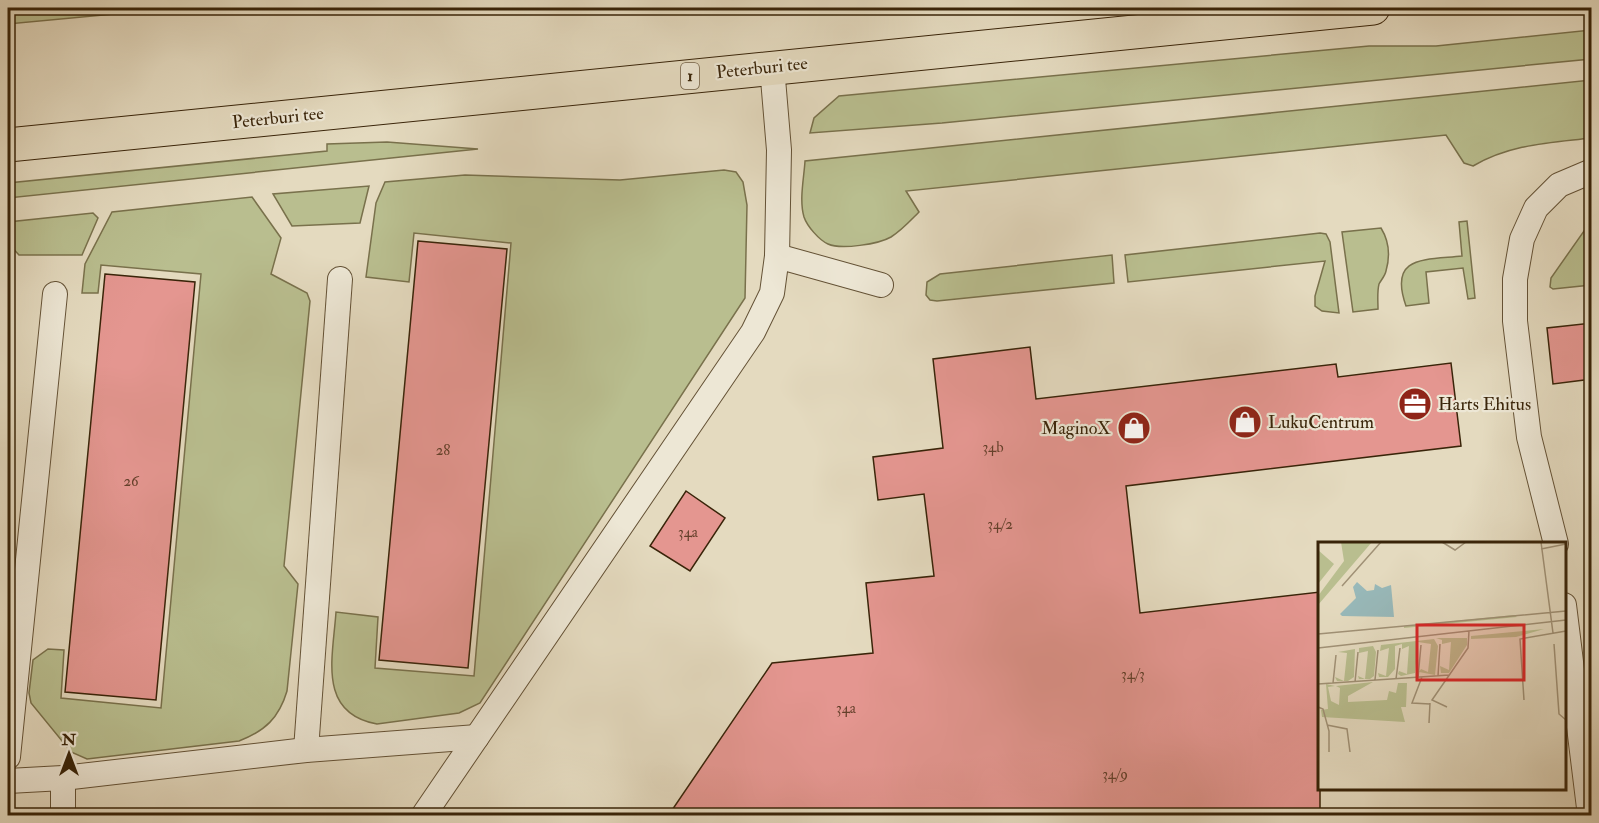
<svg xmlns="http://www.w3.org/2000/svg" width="1599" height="823" viewBox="0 0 1599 823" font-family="'IM FELL Double Pica',serif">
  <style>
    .green { fill: #b9be8f; stroke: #79714c; stroke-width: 1.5 }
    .building { fill: #e49690; stroke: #392409; stroke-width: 1.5 }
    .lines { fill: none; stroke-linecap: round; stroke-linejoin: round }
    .lane-casing { stroke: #645236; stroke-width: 26 }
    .highway-casing { stroke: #392409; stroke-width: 35 }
    .lane { stroke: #ede7d5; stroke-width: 24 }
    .highway { stroke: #e4dabf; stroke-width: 33 }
    .labels { text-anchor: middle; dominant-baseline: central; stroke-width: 4.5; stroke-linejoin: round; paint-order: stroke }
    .number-label { font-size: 15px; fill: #64402b }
    .shield { fill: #ede7d5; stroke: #6f5e46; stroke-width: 1.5 }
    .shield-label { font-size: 16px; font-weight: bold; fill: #392409 }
    .street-label { font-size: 18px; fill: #392409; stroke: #ede7d5 }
    .poi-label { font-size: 18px; fill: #392409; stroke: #ede7d5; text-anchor: start }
    .inset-road { fill: none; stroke: #a09176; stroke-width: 1.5 }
    .view { fill: #d62828; fill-opacity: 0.15; stroke: #d62828; stroke-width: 3 }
    .inset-edge { fill: none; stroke: #392409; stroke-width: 3 }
  </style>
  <rect width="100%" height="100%" fill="#e4dabf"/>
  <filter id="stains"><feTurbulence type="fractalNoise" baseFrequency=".00333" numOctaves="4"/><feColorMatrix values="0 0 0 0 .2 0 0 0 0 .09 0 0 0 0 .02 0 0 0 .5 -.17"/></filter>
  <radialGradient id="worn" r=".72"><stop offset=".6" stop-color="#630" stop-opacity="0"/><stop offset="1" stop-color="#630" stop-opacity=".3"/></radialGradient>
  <!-- green -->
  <g class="green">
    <polygon points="8,8 178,8 8,24"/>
    <polygon points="1591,30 1591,59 942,123 810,133 814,118 839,96 1369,46 1436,46"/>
    <path d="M 1591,80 L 1591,138 C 1549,143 1511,144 1473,166 L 1464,163 L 1446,135 L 906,191 L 919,212 C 910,221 902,230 891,237 C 879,244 841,250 828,244 C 819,240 807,226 804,217 C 799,200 804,178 805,161 Z"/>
    <polygon points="387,142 478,149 8,198 8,183 327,151 327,144"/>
    <path d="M 724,170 L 736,172 L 743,182 L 747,205 L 745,298 L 480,703 L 459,713 L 377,724 C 317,713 333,657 336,612 L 378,617 L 375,668 L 474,676 L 511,243 L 414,233 L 409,282 L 366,277 L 376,203 L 385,182 L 465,175 L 620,180 Z"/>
    <polygon points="369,186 360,223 292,226 273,194"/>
    <path d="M 252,197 L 281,238 L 271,274 L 307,293 L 310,301 L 284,566 L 298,584 L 287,691 C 279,718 265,731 239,741 L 87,759 L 71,752 L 31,703 L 29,693 L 33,660 L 48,649 L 64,650 L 61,698 L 161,708 L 201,274 L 101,265 L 98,293 L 82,293 L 85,264 L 112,212 Z"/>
    <polygon points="93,213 98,218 82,255 19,255 8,243 8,222"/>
    <path d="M 1467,221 L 1475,298 L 1468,299 L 1463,268 L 1426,272 L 1429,303 L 1406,306 C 1388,255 1425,260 1462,256 L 1459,222 Z"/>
    <polygon points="1591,221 1591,285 1553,289 1550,287 1551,278"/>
    <path d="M 1381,228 C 1389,241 1390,257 1386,271 C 1385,276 1381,280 1379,284 C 1377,292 1378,301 1378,309 L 1353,312 L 1342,232 Z"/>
    <polygon points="1320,233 1326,234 1330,242 1339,313 1322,311 1315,306 1315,296 1325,261 1128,282 1125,255"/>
    <polygon points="1112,255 1114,283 937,301 930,300 926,295 927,282 940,274"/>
  </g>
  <!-- building -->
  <g class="building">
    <polygon points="418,241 507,249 468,668 379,660"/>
    <polygon points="105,274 195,282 156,700 65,692"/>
    <polygon points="1592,323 1592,379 1553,384 1547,328"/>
    <polygon points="1030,347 1036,399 1336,364 1338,377 1451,363 1461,446 1126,486 1140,613 1320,592 1320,816 668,816 772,663 873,653 866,583 934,576 924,494 878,500 873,457 943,448 933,359"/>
    <polygon points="686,491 725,518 690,571 650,546"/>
  </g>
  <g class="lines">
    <defs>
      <g id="lane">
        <polyline points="777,256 881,285"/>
        <polyline points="1556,544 1529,437 1515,321 1515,279 1522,239 1536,208 1559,185 1592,171"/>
        <polyline points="1564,605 1590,816"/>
        <polyline points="306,750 340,279"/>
        <polyline points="8,757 55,294"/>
        <polyline points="8,781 63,778 306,750 477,737"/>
        <polyline points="63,816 63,778"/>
        <polyline points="423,816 753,332 772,293 777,256 779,150 772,67"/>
      </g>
      <polyline id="highway" points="8,145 1373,8"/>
    </defs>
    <!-- lane casing -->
    <use href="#lane" class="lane-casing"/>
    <!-- highway casing -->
    <use href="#highway" class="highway-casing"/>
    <!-- lane -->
    <use href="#lane" class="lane"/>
    <!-- highway -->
    <use href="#highway" class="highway"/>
  </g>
  <!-- icons -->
  <defs>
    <symbol id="office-disc" viewBox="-11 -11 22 22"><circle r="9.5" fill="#8f2418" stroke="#ede7d5"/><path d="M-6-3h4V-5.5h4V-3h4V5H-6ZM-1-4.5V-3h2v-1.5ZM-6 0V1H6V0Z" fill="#fff"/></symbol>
    <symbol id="shop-disc" viewBox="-11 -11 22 22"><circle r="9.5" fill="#8f2418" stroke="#ede7d5"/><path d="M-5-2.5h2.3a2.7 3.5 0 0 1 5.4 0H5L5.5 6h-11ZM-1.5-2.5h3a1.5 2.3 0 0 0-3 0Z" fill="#fff"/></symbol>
  </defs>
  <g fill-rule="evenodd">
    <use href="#office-disc" x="1396" y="385" width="38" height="38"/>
    <use href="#shop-disc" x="1226" y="403" width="38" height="38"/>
    <use href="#shop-disc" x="1115" y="409" width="38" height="38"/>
  </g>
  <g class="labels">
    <!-- number labels -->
    <g class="number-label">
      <text x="993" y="447">34b</text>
      <text x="443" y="450">28</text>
      <text x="131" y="481">26</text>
      <text x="1000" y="524">34/2</text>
      <text x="688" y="532">34a</text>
      <text x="1133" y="674">34/3</text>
      <text x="846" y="708">34a</text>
      <text x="1115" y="774">34/9</text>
    </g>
    <!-- shield labels -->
    <rect class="shield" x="681" y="63" width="18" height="26" rx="4.5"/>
    <g class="shield-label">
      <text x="690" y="76">1</text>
    </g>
    <!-- street labels -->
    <g class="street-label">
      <text transform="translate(762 68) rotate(-6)">Peterburi tee</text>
      <text transform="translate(278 118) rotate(-6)">Peterburi tee</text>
    </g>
    <!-- poi labels -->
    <g class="poi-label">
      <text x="1438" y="404">Harts Ehitus</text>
      <text x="1268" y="422">LukuCentrum</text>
      <text x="1111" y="428" text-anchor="end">MaginoX</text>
    </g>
  </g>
  <!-- overview -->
  <g transform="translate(1318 542)">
    <rect width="248" height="248" fill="#e4dabf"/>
    <path d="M 23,0 L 54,0 L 0,63 L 0,54 L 26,19 ZM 0,8 L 16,22 L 0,42 ZM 196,73 L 199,75 L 86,86 L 86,84 ZM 226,87 L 198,95 L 153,97 L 153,94 ZM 118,96 L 149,96 L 149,103 L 131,131 L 123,131 L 122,124 L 131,128 L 133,100 L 124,102 L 124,98 ZM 116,97 L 120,104 L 117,133 L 101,130 L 103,127 L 110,130 L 113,102 L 100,100 L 97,131 L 83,134 L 80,132 L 81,129 L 89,132 L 91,104 L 84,107 L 84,102 L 77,104 L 77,127 L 70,135 L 61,135 L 60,131 L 68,134 L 71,106 L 62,109 L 63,103 ZM 55,104 L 58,110 L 56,134 L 52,137 L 41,137 L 40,134 L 47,137 L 50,109 L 41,111 L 41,106 ZM 37,107 L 36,135 L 30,139 L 19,139 L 17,135 L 26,139 L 29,111 L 20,110 ZM 55,140 L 30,154 L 30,160 L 69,158 L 71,149 L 78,151 L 80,141 L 89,141 L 88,165 L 83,165 L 87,180 L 4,175 L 3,168 L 10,167 L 8,142 L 17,144 L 10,145 L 13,159 L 21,163 L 22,146 L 18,144 Z" fill="#b9be8f"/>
    <path d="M 39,40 L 49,49 L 56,48 L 57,42 L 64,46 L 73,43 L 76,75 L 24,74 L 22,72 L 38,56 L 35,45 Z" fill="#98b9ba"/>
    <path class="inset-road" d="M 124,0 L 137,8 L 148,0M 223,0 L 235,91M 223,7 L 248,2M 24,44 L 63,0M 0,92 L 248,69M 236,102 L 241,172 L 248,178M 0,106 L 248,78M 120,134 L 122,102M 104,135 L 94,161 L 112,162M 100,136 L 103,103M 78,137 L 82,106M 57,138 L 60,108M 37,140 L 40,110M 15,141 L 18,113M 0,142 L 131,133M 206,158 L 202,97 L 248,89M 0,165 L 5,167 L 11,189 L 11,210M 129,165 L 114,158 L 150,106 L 151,89M 111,181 L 112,161M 9,183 L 29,187 L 32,210"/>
    <path class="view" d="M 99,83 L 206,83 L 206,138 L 99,138 Z"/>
    <rect width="248" height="248" class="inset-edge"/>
  </g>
  <!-- margin -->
  <rect width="1599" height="823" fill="none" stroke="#e4dabf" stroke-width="30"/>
  <rect x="9" y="9" width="1581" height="805" fill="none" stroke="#392409" stroke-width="3"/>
  <rect x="15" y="15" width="1569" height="793" fill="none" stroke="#392409" stroke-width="1.5"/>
  <!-- north arrow -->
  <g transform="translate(69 754)" stroke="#ede7d5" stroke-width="4.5" paint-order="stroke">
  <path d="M0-4.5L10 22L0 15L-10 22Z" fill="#392409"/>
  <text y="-9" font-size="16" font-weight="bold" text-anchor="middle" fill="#392409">N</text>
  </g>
  <rect width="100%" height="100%" filter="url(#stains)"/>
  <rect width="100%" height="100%" fill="url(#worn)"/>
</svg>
